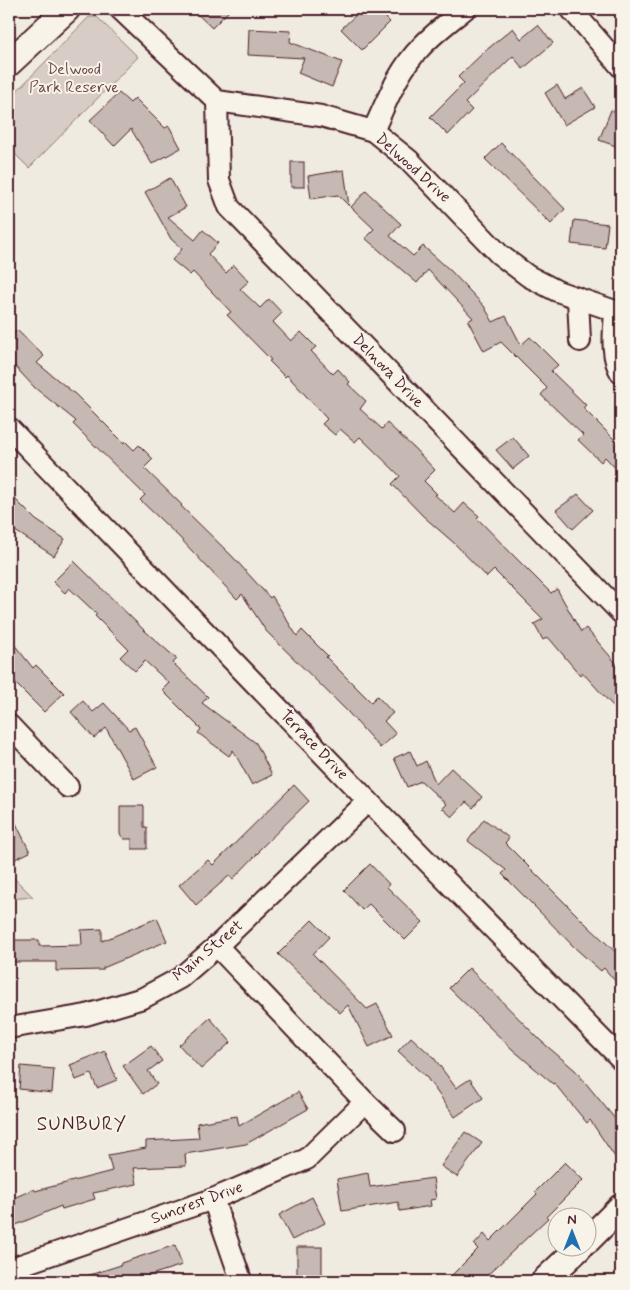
<svg xmlns="http://www.w3.org/2000/svg" width="630" height="1290" viewBox="0 0 630 1290" font-family="Mynerve,sans-serif">
  <style>
    .green { fill: #d8cdc6; stroke: #917678 }
    .building { fill: #c6b8b3; stroke: #4a1f2b }
    .lines { fill: none; stroke-linecap: round; stroke-linejoin: round }
    .minor-casing { stroke: #4a1f2b; stroke-width: 24 }
    .tertiary-casing { stroke: #4a1f2b; stroke-width: 29 }
    .minor { stroke: #f7f3e8; stroke-width: 20 }
    .tertiary { stroke: #f7f3e8; stroke-width: 25 }
    .labels { text-anchor: middle; dominant-baseline: central; stroke-width: 4; stroke-linejoin: round; paint-order: stroke }
    .park-label { font-size: 16px; fill: #6e4a52; stroke: #f7f3e8 }
    .street-label { font-size: 16px; fill: #4a1f2b; stroke: #f7f3e8 }
    .quarter-label { font-size: 19px; letter-spacing: 1px; fill: #4a1f2b; stroke: #f7f3e8 }
  </style>
  <rect width="100%" height="100%" fill="#f0ebe0"/>
  <filter id="ink" filterUnits="userSpaceOnUse"><feTurbulence type="fractalNoise" baseFrequency=".02" numOctaves="2"/><feDisplacementMap in="SourceGraphic" scale="10" xChannelSelector="R" yChannelSelector="G"/><feConvolveMatrix kernelMatrix="1 2 1 2 8 2 1 2 1" color-interpolation-filters="sRGB"/></filter>
  <g filter="url(#ink)">
    <!-- green -->
    <g class="green">
      <polygon points="89,17 97,17 138,57 29,168 9,148 9,99"/>
      <polygon points="9,873 33,897 9,899"/>
    </g>
    <!-- building -->
    <g class="building">
      <polygon points="192,9 231,9 212,28"/>
      <polygon points="362,9 395,9 386,18 390,22 362,50 341,29"/>
      <polygon points="538,25 553,43 523,69 513,56 465,103 472,110 448,135 430,117 464,83 458,77 484,52 513,28 521,39"/>
      <polygon points="249,29 291,31 290,42 342,62 332,87 298,73 304,58 248,55"/>
      <polygon points="557,85 565,99 583,88 595,107 564,125 545,93"/>
      <polygon points="119,93 130,103 135,98 165,128 169,126 181,148 152,164 131,129 114,146 90,120"/>
      <polygon points="611,110 621,114 621,148 599,140"/>
      <polygon points="501,143 565,209 551,224 485,159"/>
      <rect x="291" y="162" width="13" height="25"/>
      <polygon points="344,170 349,206 338,195 311,199 308,176"/>
      <polygon points="170,178 186,207 168,217 195,240 203,230 218,243 208,254 226,273 234,265 249,281 240,289 260,308 269,299 282,313 273,322 291,341 301,332 316,347 311,351 333,374 338,369 350,382 348,384 366,401 360,409 382,429 387,423 415,449 435,470 424,481 437,494 435,495 455,513 464,503 479,516 477,518 511,553 551,593 557,589 581,632 586,628 621,669 621,715 582,672 580,675 548,637 543,640 534,624 543,619 494,570 487,577 454,543 423,516 392,484 400,476 360,437 355,442 340,429 335,435 322,424 327,419 287,375 285,377 269,361 271,360 227,315 231,312 193,272 190,275 172,260 182,249 171,239 145,192"/>
      <polygon points="366,191 401,224 390,236 413,256 423,246 451,271 484,306 493,322 506,316 521,345 530,337 558,365 551,371 586,405 583,408 621,446 621,474 605,457 601,462 578,440 583,435 541,395 547,388 501,342 484,351 468,321 473,318 428,270 417,283 365,238 374,229 351,207"/>
      <polygon points="574,220 608,224 605,248 571,244"/>
      <polygon points="17,330 44,356 37,363 75,394 124,443 125,441 134,450 139,445 153,459 144,468 182,505 181,506 233,557 270,598 272,596 297,636 302,630 328,656 326,657 371,702 377,696 393,713 384,721 396,734 380,748 347,711 266,631 242,594 237,599 179,537 140,500 145,495 73,424 76,421 35,388 9,360 9,338"/>
      <polygon points="513,437 529,456 513,469 496,450"/>
      <polygon points="9,493 36,520 65,539 54,556 9,527"/>
      <polygon points="578,494 593,510 573,529 556,510"/>
      <polygon points="74,561 145,631 177,659 173,663 208,697 202,703 256,743 272,775 252,785 233,750 229,756 198,733 201,729 162,690 169,683 145,661 135,671 120,657 128,649 95,616 97,614 69,588 65,593 53,582"/>
      <polygon points="9,638 33,668 36,665 64,693 44,712 9,677"/>
      <polygon points="83,701 93,712 104,703 129,730 135,727 157,767 134,779 106,728 94,738 71,712"/>
      <polygon points="410,751 417,766 426,761 436,784 451,768 482,797 473,808 466,802 452,817 442,808 446,804 421,781 407,787 394,758"/>
      <polygon points="294,785 309,801 259,850 260,851 233,879 229,876 196,905 179,885 208,860 213,865"/>
      <polygon points="120,806 144,806 144,827 147,827 147,849 132,849 132,839 124,839 120,834"/>
      <polygon points="9,809 30,852 9,862"/>
      <polygon points="484,819 509,838 505,843 588,926 621,957 621,988 604,968 601,971 575,948 537,909 502,874 506,870 468,841"/>
      <polygon points="370,864 389,884 387,887 423,922 405,940 369,904 362,910 344,890"/>
      <polygon points="157,918 167,941 103,968 103,970 56,971 56,962 9,962 9,940 39,940 39,946 82,945 81,930 102,929 102,941"/>
      <polygon points="312,920 329,937 313,954 367,1009 377,1004 393,1035 369,1047 348,1005 340,1013 278,954"/>
      <polygon points="469,968 541,1041 575,1070 616,1120 621,1116 621,1166 590,1120 587,1123 554,1083 553,1084 512,1049 449,988"/>
      <polygon points="210,1018 231,1042 201,1069 179,1045"/>
      <polygon points="411,1037 434,1058 456,1088 470,1079 483,1098 455,1117 427,1078 398,1051"/>
      <polygon points="151,1046 162,1061 148,1071 157,1084 143,1094 123,1066"/>
      <polygon points="105,1051 117,1080 97,1088 91,1074 76,1080 70,1065"/>
      <polygon points="21,1066 54,1069 52,1093 19,1089"/>
      <polygon points="298,1092 308,1109 246,1144 185,1154 186,1166 134,1168 137,1184 93,1193 95,1199 62,1209 61,1206 9,1228 9,1200 34,1189 35,1191 112,1171 108,1155 146,1148 146,1141 199,1138 197,1123 237,1116 239,1126"/>
      <polygon points="465,1132 482,1143 457,1177 441,1166"/>
      <polygon points="565,1162 583,1180 546,1217 548,1218 481,1281 446,1281 478,1249 474,1245 484,1234 490,1241 537,1194 535,1192"/>
      <polygon points="368,1173 370,1187 433,1178 436,1199 430,1200 431,1206 400,1211 398,1202 342,1211 337,1179"/>
      <polygon points="312,1197 325,1223 292,1240 279,1215"/>
      <polygon points="175,1245 182,1265 132,1281 80,1281 80,1278 121,1265 121,1263"/>
      <rect x="297" y="1247" width="25" height="34"/>
    </g>
    <g class="lines">
      <defs>
        <g id="minor">
          <polyline points="120,9 217,101 321,116 373,131 409,160 499,254 528,276 557,291 615,311 621,311"/>
          <polyline points="571,9 621,67"/>
          <polyline points="217,101 219,180 229,207 621,613"/>
          <path d="M 373,131 C 386,103 398,70 421,47 C 434,33 450,21 465,9"/>
          <polyline points="578,298 580,341"/>
          <path d="M 615,311 C 614,330 610,356 621,373"/>
          <polyline points="9,428 368,801 621,1059"/>
          <polyline points="9,725 68,787"/>
          <polyline points="9,1028 86,1015 143,998 180,978 217,946 368,801"/>
          <polyline points="365,1102 395,1131"/>
          <polyline points="213,1199 241,1280"/>
          <polyline points="9,1269 213,1199 307,1159 365,1102 217,946"/>
        </g>
        <g id="tertiary">
          <polyline points="9,63 67,9"/>
          <polyline points="588,1240 621,1207"/>
          <polyline points="544,1281 579,1248"/>
        </g>
      </defs>
      <!-- minor casing -->
      <use href="#minor" class="minor-casing"/>
      <!-- tertiary casing -->
      <use href="#tertiary" class="tertiary-casing"/>
      <!-- minor -->
      <use href="#minor" class="minor"/>
      <!-- tertiary -->
      <use href="#tertiary" class="tertiary"/>
    </g>
  </g>
  <g class="labels">
    <!-- park labels -->
    <g class="park-label">
      <text x="74" y="69">Delwood<tspan x="74" dy="18">Park Reserve</tspan></text>
    </g>
    <!-- street labels -->
    <g class="street-label">
      <text transform="translate(413 168) rotate(42)">Delwood Drive</text>
      <text transform="translate(388 371) rotate(46)">Delnova Drive</text>
      <text transform="translate(314 745) rotate(46)">Terrace Drive</text>
      <text transform="translate(208 951) rotate(-40)">Main Street</text>
      <text transform="translate(197 1203) rotate(-20)">Suncrest Drive</text>
    </g>
    <!-- quarter labels -->
    <g class="quarter-label">
      <text x="82" y="1124">SUNBURY</text>
    </g>
  </g>
  <!-- margin -->
  <rect width="630" height="1290" fill="none" stroke="#f7f3e8" stroke-width="30"/>
  <rect x="15" y="15" width="600" height="1260" fill="none" stroke="#4a1f2b" stroke-width="2" filter="url(#ink)"/>
  <!-- north arrow -->
  <g transform="translate(572 1232)"><circle r="24" fill="#f7f3e8" stroke="#b29e9c"/>
  <path d="M0-4L9 19L0 12L-9 19Z" fill="#1f6fb2"/>
  <text y="-8" font-size="14" font-weight="bold" text-anchor="middle" fill="#4a1f2b">N</text>
  </g>
</svg>
